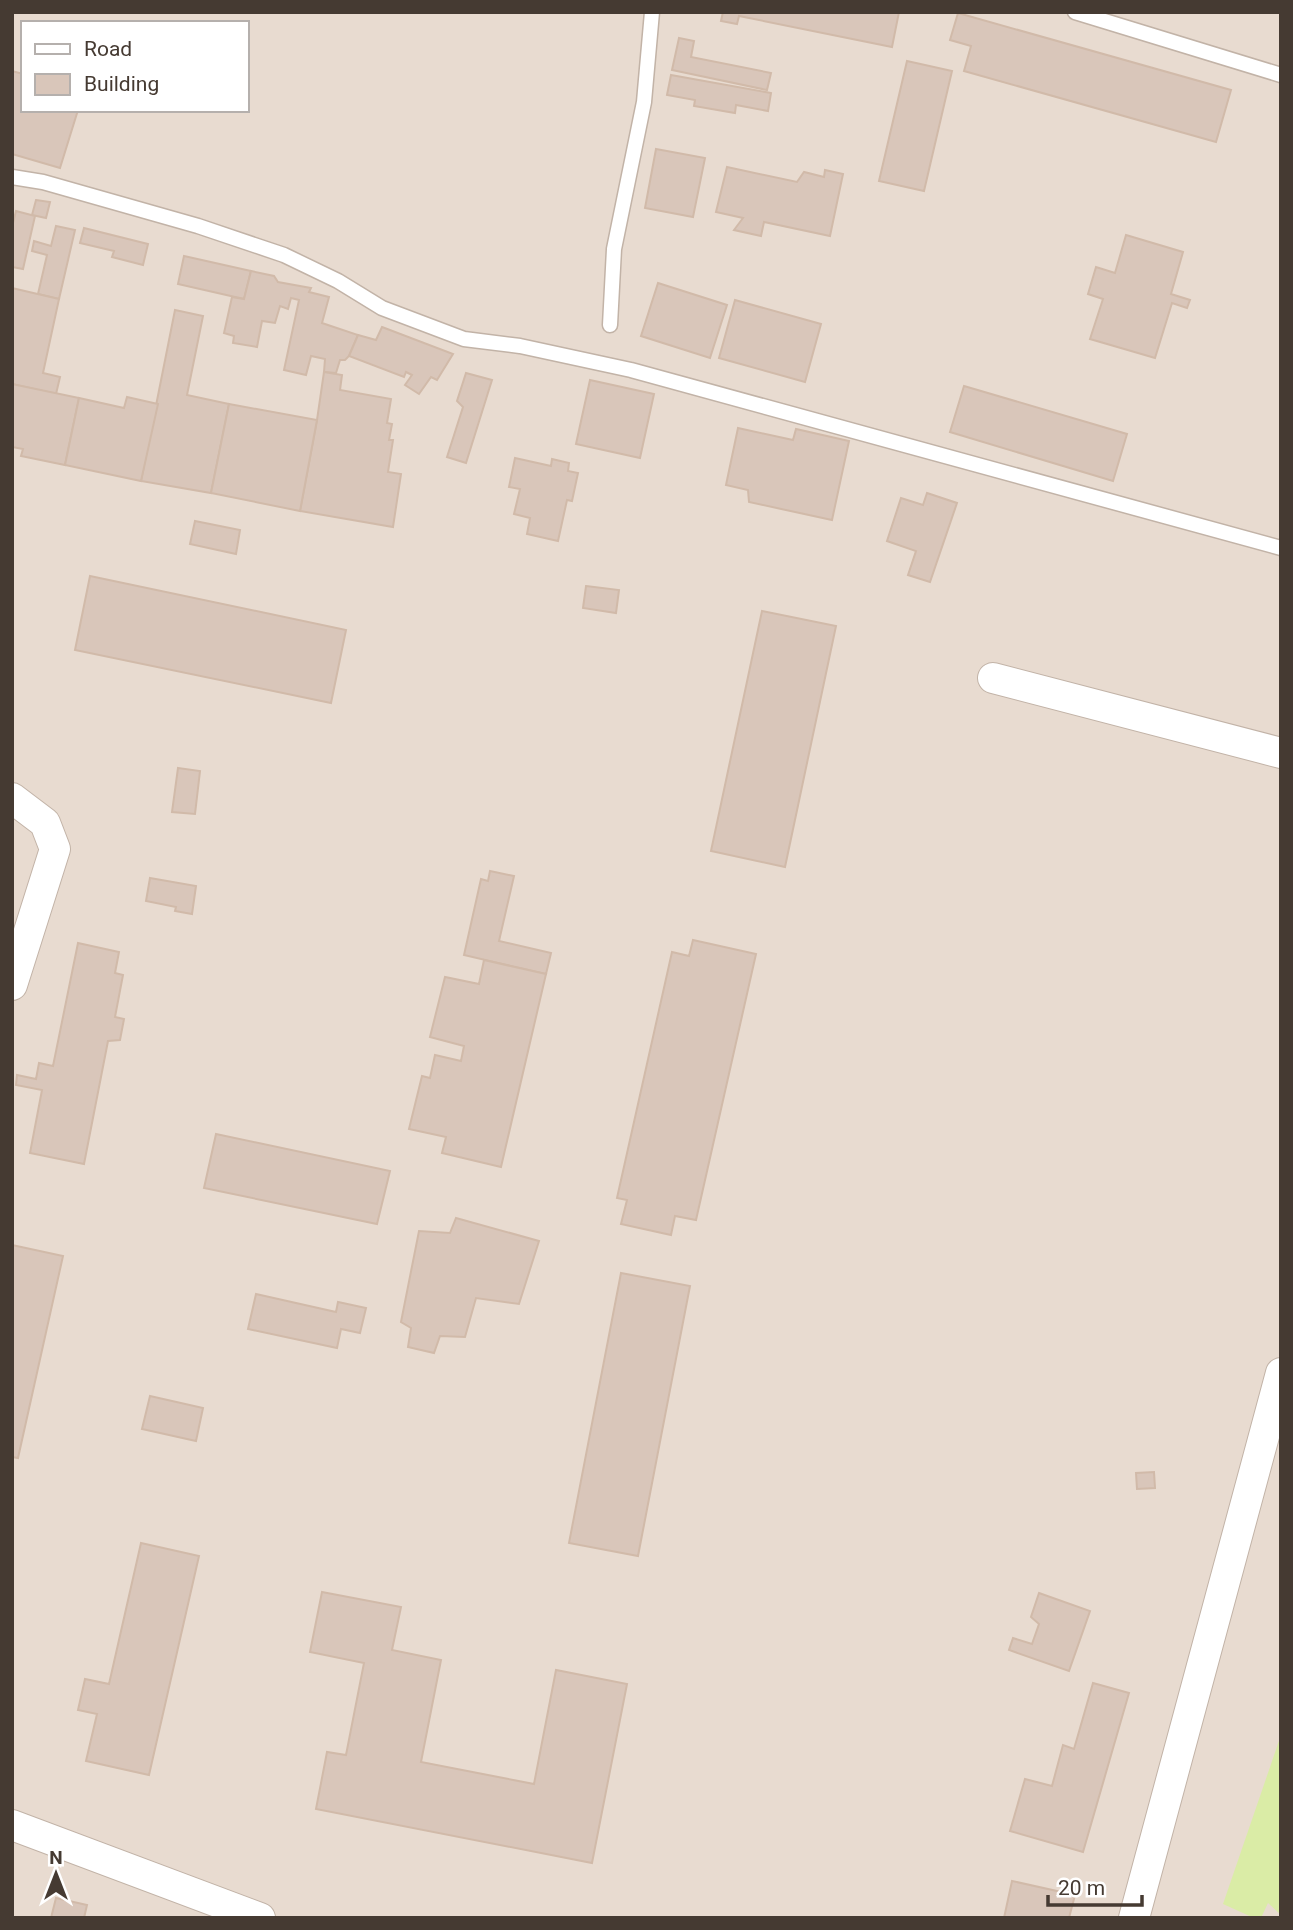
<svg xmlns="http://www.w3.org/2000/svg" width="1293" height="1930" viewBox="0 0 1293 1930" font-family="Roboto,sans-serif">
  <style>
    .residential { fill: #e8dbd0; fill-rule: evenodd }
    .green { fill: #daeca6 }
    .building { fill: #d9c6ba; stroke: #d1baa9; stroke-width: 2 }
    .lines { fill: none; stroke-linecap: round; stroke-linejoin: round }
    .service-casing { stroke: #c2b3a7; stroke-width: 17 }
    .minor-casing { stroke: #c2b3a7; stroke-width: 32 }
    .service { stroke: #fff; stroke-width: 14 }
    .minor { stroke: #fff; stroke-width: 30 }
  </style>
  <rect width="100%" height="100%" fill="#f3ebe2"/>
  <!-- residential -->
  <path class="residential" d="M 12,12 L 1281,12 L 1281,1918 L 12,1918 ZM 23,23 L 247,23 L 247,110 L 23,110 Z"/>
  <!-- green -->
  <polygon class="green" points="1281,1735 1281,1915 1268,1903 1261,1918 1254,1918 1223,1904"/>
  <!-- building -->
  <g class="building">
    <polygon points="723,12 899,12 892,47 739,16 737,24 721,21"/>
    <polygon points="958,13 1231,90 1216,142 964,71 971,46 950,40"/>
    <polygon points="679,38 694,41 691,57 771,73 767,90 672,70"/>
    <polygon points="907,61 952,71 924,191 879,181"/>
    <polygon points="12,71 23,74 23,110 78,110 60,168 12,154"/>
    <polygon points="671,75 771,93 768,111 736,105 735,113 694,106 695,100 667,95"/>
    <polygon points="656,149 705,158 693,217 645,208"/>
    <polygon points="727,167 797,182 804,172 824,177 825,170 843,174 830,236 764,222 761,236 734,230 743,218 716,212"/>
    <polygon points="36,200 50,202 46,218 32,215"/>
    <polygon points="16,211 35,216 23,269 12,267 12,227"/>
    <polygon points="56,226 75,230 59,299 38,294 47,255 32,251 34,241 51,246"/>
    <polygon points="84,228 148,244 143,265 112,257 114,251 80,243"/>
    <polygon points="1126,235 1183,252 1171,294 1190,300 1187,308 1172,303 1155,358 1090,339 1103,299 1088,294 1096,267 1115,273"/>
    <polygon points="184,256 251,271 244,299 178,284"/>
    <polygon points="251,271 274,276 278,282 311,288 309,292 329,297 322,323 358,335 349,356 345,360 340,360 336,373 324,372 325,359 311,356 306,375 284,370 299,300 291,298 288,309 280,306 275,323 262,321 257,347 233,343 234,336 224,333 232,297 244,299"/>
    <polygon points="658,283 727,305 710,358 641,336"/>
    <polygon points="12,288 59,299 43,373 60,377 56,394 12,384"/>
    <polygon points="735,300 821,324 805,382 719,358"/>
    <polygon points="175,310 203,316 187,395 229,404 211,493 141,481"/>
    <polygon points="382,327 453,354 437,380 431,377 419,394 405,385 412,375 406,372 404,377 349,356 358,335 376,340"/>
    <polygon points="324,372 342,375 340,390 391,399 387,423 392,424 389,440 393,440 388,472 401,474 393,527 300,511 317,420"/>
    <polygon points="466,373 492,380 466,463 447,457 463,407 457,401"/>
    <polygon points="590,380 654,394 640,458 576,444"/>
    <polygon points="12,384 79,398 65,465 21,456 23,449 12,447"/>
    <polygon points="964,386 1127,434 1113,481 950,432"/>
    <polygon points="127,397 158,404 141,481 65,465 79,398 124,408"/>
    <polygon points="229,404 317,420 300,511 211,493"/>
    <polygon points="738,428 793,440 796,429 849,441 832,520 749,502 748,490 726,485"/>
    <polygon points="515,458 551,466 552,459 569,463 568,471 578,473 572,501 567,500 558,541 527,534 530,518 514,514 520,489 509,487"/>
    <polygon points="927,493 957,503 930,582 908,575 916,551 887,541 901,498 923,505"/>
    <polygon points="195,521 240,530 236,554 190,544"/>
    <polygon points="90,576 346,630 331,703 75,650"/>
    <polygon points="586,586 619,590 616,613 583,608"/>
    <polygon points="762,611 836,626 785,867 711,851"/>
    <polygon points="178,768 200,771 195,814 172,812"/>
    <polygon points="490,871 514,876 499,941 551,953 546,974 464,955 481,879 488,881"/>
    <polygon points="150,878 196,886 192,914 175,911 176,907 146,901"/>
    <polygon points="693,940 756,954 696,1220 675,1216 671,1235 621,1224 627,1200 617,1198 672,952 689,956"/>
    <polygon points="78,943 119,952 115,973 123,975 115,1017 124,1019 120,1040 108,1041 84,1164 30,1153 42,1090 16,1085 17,1075 36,1079 39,1063 53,1066"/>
    <polygon points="484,960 546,974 501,1167 442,1153 446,1137 409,1129 422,1076 430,1078 435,1055 461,1061 464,1046 430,1037 445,977 479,984"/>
    <polygon points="216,1134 390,1171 377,1224 204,1188"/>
    <polygon points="456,1218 539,1241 519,1304 476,1298 465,1337 440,1336 434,1353 408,1347 411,1328 401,1322 419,1231 450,1233"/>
    <polygon points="12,1245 63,1256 18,1458 12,1457"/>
    <polygon points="621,1273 690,1286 638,1556 569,1543"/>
    <polygon points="256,1294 336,1312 338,1302 366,1308 360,1333 341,1329 337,1348 248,1329"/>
    <polygon points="150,1396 203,1408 196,1441 142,1429"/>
    <polygon points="1154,1472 1155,1488 1137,1489 1136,1473"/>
    <polygon points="141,1543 199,1556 149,1775 86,1761 97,1714 78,1710 85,1679 109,1684"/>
    <polygon points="322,1592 401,1607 392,1650 441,1660 421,1762 534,1784 556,1670 627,1684 592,1863 316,1809 327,1752 346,1755 364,1663 310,1652"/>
    <polygon points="1039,1593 1090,1611 1069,1671 1009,1650 1013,1638 1032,1644 1039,1624 1031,1617"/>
    <polygon points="1093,1683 1129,1693 1083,1852 1010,1831 1025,1779 1052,1786 1063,1745 1074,1749"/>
    <polygon points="1012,1881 1075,1895 1069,1918 1004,1918"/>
    <polygon points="56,1898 87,1905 84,1918 51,1918"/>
  </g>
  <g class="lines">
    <defs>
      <g id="service">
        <polyline points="1075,12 1281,75"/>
        <polyline points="12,177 43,182 198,226 284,255 338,281 382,308 464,339 520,346 631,370 1281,548"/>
        <polyline points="610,325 614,249 644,102 652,12"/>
      </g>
      <g id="minor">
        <polyline points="993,678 1281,753"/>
        <polyline points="12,798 45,823 55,849 12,985"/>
        <polyline points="12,1825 260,1918"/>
        <polyline points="1134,1918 1281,1373"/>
      </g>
    </defs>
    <!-- service casing -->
    <use href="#service" class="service-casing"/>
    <!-- minor casing -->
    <use href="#minor" class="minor-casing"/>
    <!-- service -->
    <use href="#service" class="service"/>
    <!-- minor -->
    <use href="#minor" class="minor"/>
  </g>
  <!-- border -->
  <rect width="1293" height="1930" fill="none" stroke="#453a32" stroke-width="28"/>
  <!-- legend -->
  <rect x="21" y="21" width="228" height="91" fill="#ffffff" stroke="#b5b0ad" stroke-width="2"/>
  <rect x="35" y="44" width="35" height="10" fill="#ffffff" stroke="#b5b0ad" stroke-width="2"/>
  <text x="84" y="56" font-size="21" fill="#453a32">Road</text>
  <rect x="35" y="74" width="35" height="21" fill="#d9c6ba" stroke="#b5b0ad" stroke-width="2"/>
  <text x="84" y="91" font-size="21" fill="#453a32">Building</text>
  <!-- north arrow -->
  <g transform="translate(56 1874)" stroke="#ffffff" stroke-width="5" paint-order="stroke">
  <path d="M0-5L12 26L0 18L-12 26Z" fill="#453a32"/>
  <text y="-10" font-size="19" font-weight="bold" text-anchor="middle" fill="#453a32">N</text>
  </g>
  <!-- scale -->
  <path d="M1048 1895v10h94v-10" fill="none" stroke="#453a32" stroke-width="3.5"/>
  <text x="1058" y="1895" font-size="21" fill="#453a32" stroke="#ffffff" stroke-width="5" paint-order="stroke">20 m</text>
</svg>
